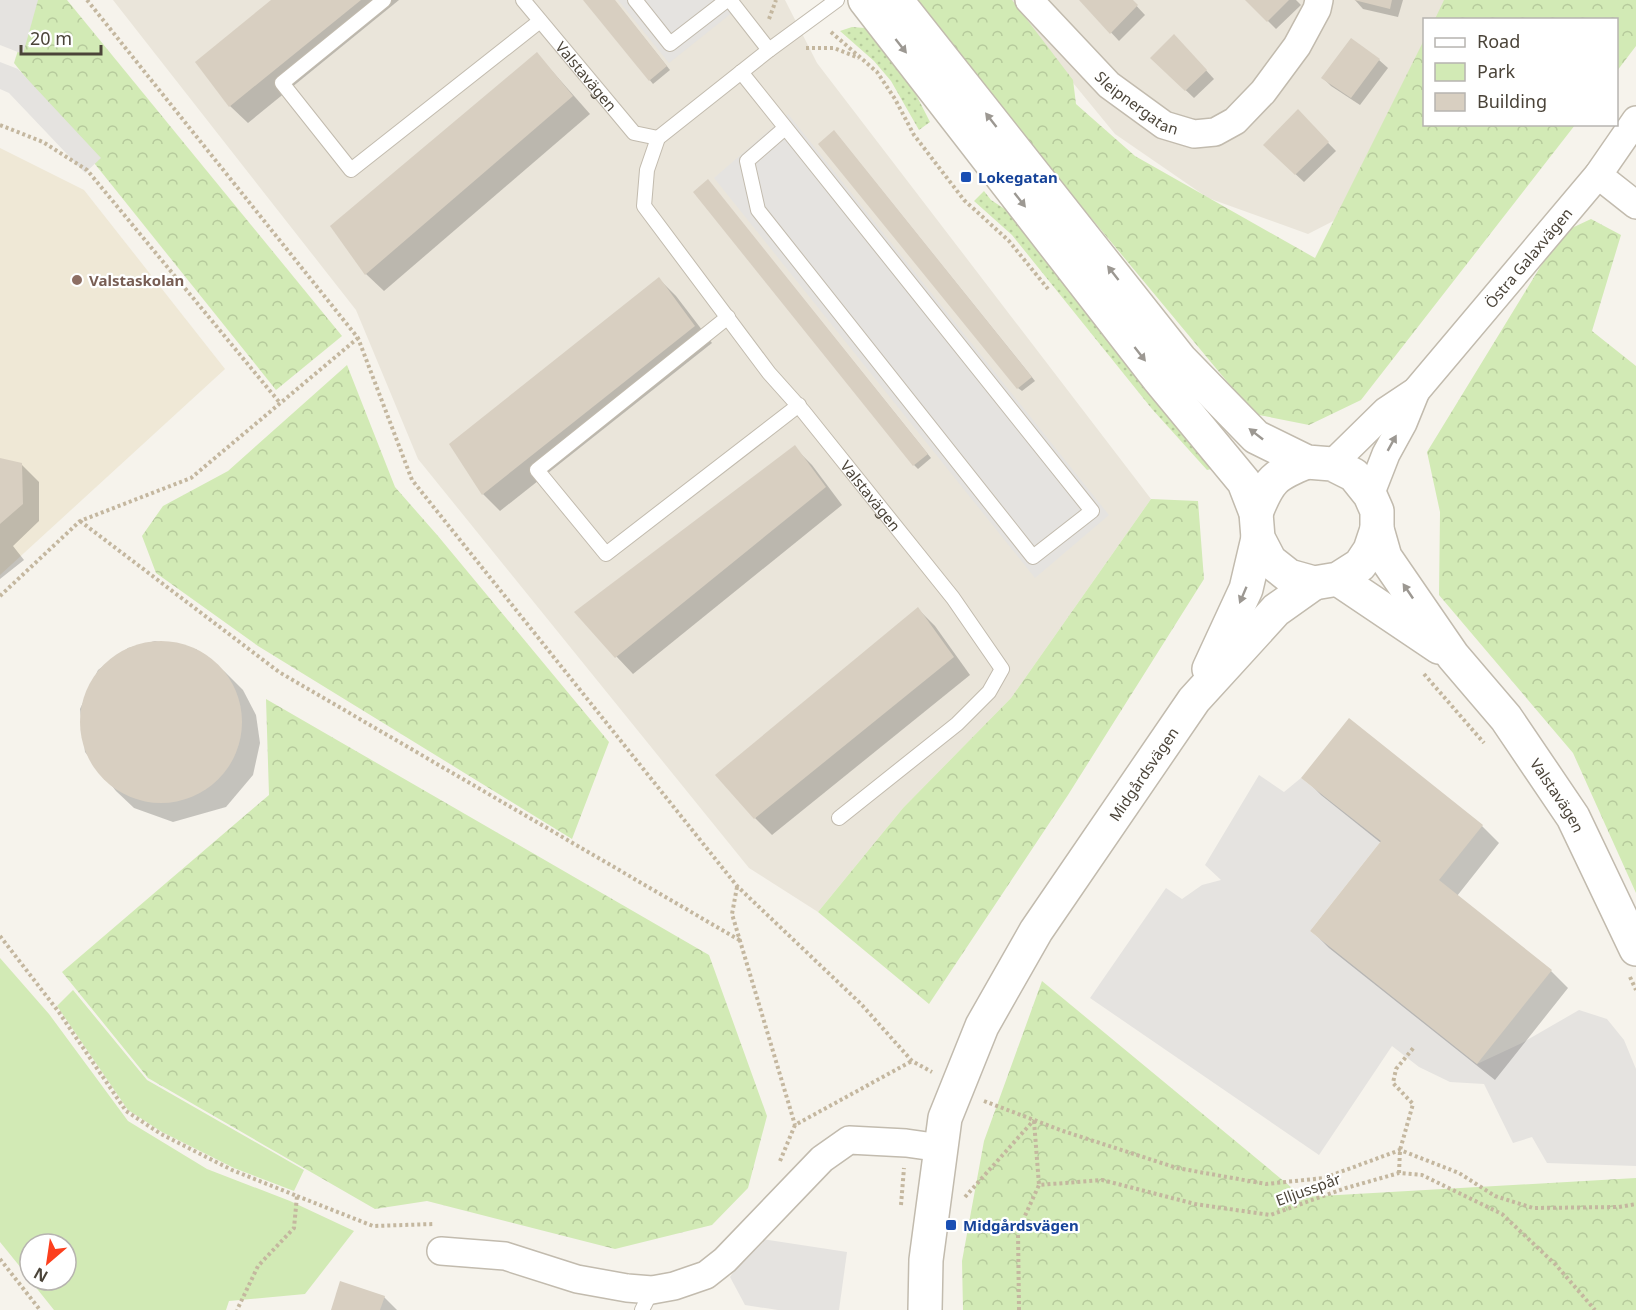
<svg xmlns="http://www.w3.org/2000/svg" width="1636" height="1310" viewBox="0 0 1636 1310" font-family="'Noto Sans',sans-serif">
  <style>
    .residential { fill: #eae5da }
    .education { fill: #efe8d6 }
    .grass { fill: url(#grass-dots) }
    .forest { fill: url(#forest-crowns) }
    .green { fill: #d2eab5 }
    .parking { fill: #e5e3e0 }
    .shadow { fill: #0003 }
    .building { fill: #d8cfc1 }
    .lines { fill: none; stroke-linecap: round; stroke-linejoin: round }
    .service-casing { stroke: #c2bbae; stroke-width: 16 }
    .minor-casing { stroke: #c2bbae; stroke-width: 30 }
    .tertiary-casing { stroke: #c2bbae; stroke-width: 36 }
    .path { stroke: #c4b79f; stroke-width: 4; stroke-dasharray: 3 3; stroke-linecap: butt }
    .service { stroke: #fff; stroke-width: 14 }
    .minor { stroke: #fff; stroke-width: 27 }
    .tertiary { stroke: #fff; stroke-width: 33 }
    .oneway { fill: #9c9892 }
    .transit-dot { fill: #1a4fb4; stroke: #fff; stroke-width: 2 }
    .education-dot { fill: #8d6e63; stroke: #fff; stroke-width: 2 }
    .labels { text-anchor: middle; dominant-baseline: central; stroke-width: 4.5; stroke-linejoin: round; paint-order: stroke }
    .street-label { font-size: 15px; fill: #4b4439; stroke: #fff }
    .transit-label { font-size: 15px; font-weight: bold; fill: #164399; stroke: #fff; text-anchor: start }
    .education-label { font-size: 15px; font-weight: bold; fill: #785e54; stroke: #fff; text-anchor: start }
  </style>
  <defs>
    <pattern id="grass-dots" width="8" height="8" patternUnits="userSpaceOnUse" patternTransform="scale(1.5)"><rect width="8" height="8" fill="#d2eab5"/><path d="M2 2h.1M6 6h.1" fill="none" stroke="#b6ca9c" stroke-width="1.8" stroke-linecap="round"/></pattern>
    <pattern id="forest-crowns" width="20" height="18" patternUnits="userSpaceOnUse" patternTransform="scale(1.5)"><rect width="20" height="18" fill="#d2eab5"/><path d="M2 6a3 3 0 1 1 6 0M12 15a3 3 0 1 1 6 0" fill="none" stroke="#b6ca9c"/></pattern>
  </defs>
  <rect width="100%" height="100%" fill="#f6f3ec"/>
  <!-- residential -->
  <g class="residential">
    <polygon points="113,0 785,0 817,63 1151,499 1011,698 903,808 818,912 749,868 418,459 356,310"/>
    <polygon points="1005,0 1462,0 1454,19 1424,20 1424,88 1347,214 1308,234 1208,198 1115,134"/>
  </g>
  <!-- education -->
  <polygon class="education" points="0,148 84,190 225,369 0,575"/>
  <!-- grass -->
  <g class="grass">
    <polygon points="852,27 865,28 876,33 899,61 930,122 919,130 891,81 874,61 840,31"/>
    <polygon points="984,191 991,200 1017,217 1221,467 1207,470 1152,409 1012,235 974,201"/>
  </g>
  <!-- forest -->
  <g class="forest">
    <polygon points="34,0 67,0 342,336 276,390 14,63"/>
    <polygon points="910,0 1012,0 1073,80 1076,104 1135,156 1315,258 1424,40 1424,124 1575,125 1361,400 1309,425 1254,414"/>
    <polygon points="1444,0 1636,0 1636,46 1617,71 1616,20 1435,19"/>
    <polygon points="1591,219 1621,235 1592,331 1636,366 1636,893 1573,753 1439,595 1440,512 1427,452 1561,233"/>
    <polygon points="347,365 395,487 438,536 609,742 572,839 258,646 156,573 142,536 163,506 228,471"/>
    <polygon points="1151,499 1198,501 1204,579 1068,795 929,1004 818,912 903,808 1011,698"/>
    <polygon points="266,699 709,955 767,1116 748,1188 712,1225 615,1249 427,1201 375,1209 148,1078 62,972 269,795"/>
    <polygon points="1042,981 1303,1197 1636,1178 1636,1310 963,1310 962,1261 984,1141"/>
  </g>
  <!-- green -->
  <g class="green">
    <polygon points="0,958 49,1014 128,1121 207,1169 290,1201 354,1231 305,1294 229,1301 226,1310 54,1310 30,1280 66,1280 66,1244 30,1244 30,1279 0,1242"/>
    <polygon points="73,990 147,1080 304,1170 294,1191 234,1168 162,1132 128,1110 57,1006"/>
  </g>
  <!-- parking -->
  <g class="parking">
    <polygon points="0,0 38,0 23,54 0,45"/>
    <polygon points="618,0 740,0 743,4 669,63"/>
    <polygon points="0,62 18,69 101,158 85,173 9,93 0,89"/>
    <polygon points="788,114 1109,515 1035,578 714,178"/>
    <polygon points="1259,775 1284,792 1301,778 1381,841 1310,931 1477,1064 1522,1043 1579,1010 1607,1019 1624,1040 1636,1069 1636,1166 1547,1163 1532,1137 1513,1143 1484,1084 1450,1082 1419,1067 1392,1046 1319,1155 1090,998 1166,888 1182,899 1202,885 1221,880 1205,865"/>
    <polygon points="756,1238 847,1252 839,1310 778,1310 745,1305 730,1277"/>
  </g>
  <!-- shadow -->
  <g class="shadow">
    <polygon points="273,0 399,0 248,123 230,106 197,62"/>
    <polygon points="585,0 614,0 670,70 653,84"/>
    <polygon points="1081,0 1131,0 1145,15 1119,41"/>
    <polygon points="1247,0 1296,0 1301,5 1276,29"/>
    <polygon points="1355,0 1403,0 1398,17 1363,9"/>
    <polygon points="1183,45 1214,79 1194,98 1152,58"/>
    <polygon points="537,54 590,114 384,291 366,274 332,226"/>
    <polygon points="1379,60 1388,68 1360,105 1331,86 1323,78"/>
    <polygon points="1298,112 1336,151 1304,182 1274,154"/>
    <polygon points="838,136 1035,381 1022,391 1018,388"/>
    <polygon points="711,184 931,458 918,469 914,465"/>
    <polygon points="659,279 676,296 712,343 500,511 483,494"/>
    <polygon points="794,447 812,465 842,505 633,674 616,656"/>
    <polygon points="0,460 21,464 39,482 39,521 13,546 24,560 0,579"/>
    <polygon points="918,609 935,626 970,675 772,835 755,818"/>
    <polygon points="155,641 196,649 225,672 243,690 256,715 260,743 253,775 226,807 173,822 134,808 116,791 85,752 80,709 98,670 128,648"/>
    <polygon points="1303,777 1482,826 1499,843 1457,896 1551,971 1568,988 1495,1080 1329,948 1312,931 1381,843 1321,795"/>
    <polygon points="384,1297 397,1310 332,1310"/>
  </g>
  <!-- building -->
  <g class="building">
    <polygon points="271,0 361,0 229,107 195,62"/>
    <polygon points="583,0 615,0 667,66 649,81"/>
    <polygon points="1079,0 1133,0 1138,5 1110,34"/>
    <polygon points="1245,0 1289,0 1267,22"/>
    <polygon points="1354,0 1392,0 1390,9"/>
    <polygon points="1174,34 1207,70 1185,91 1150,58"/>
    <polygon points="1351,38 1380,59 1351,98 1321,78"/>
    <polygon points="537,52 573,96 365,275 330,226"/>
    <polygon points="1298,109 1329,142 1295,175 1263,145"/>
    <polygon points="834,130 1032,377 1017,389 818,144"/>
    <polygon points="708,179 928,454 913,466 693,192"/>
    <polygon points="659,277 695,326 482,495 449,444"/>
    <polygon points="795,445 826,487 615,658 574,612"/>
    <polygon points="0,458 22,463 23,504 0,524"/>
    <polygon points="918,607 954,657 754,819 715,775"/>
    <circle cx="161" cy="722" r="81"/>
    <polygon points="1349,718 1483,825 1439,880 1552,970 1477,1064 1310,931 1381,841 1301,778"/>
    <polygon points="340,1281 385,1296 380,1310 331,1310"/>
  </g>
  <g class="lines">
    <defs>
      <g id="service">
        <polyline points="384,0 282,83 351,170 540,21"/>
        <path id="s1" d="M 523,0 L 634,133 L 658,138"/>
        <polyline points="635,0 670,44 727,0"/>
        <polyline points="730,0 769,50"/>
        <path id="s2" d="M 837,0 L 769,50 L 658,138 L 647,170 L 644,206 L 769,373 L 803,411 L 953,598 L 1002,669 L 989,692 L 957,724 L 839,818"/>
        <polyline points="741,72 1092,511 1033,557 758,210 747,161 785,128"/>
        <polyline points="728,317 537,470 606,554 799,405"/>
        <polyline points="642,1310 652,1290"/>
      </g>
      <g id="minor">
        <path id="s3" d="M 1029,0 L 1109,85 L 1164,125 L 1194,134 L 1215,132 L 1235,121 L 1263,92 L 1297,46 L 1317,9 L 1319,0"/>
        <polyline points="1598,175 1636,205"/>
        <path id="s4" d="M 1332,464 L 1386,411 L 1416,391 L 1598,175 L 1636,120"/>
        <polyline points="1370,495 1386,454 1403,423 1416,391"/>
        <polyline points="441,1251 505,1256 577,1279 627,1288 652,1290 674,1286 706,1275 725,1260 822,1159 849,1140 906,1143 941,1148"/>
      </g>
      <g id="tertiary">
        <polyline points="865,0 1158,378 1244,482 1256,513 1258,538 1270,561 1289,576 1314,583 1338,579 1360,565 1370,550 1377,529"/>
        <path id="s5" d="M 896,0 L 1180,359 L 1256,437 L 1307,462 L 1332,464 L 1354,475 L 1370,495 L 1377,511 L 1377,529 L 1385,557 L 1453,656 L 1506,718 L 1573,817 L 1636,949"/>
        <path d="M 1256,513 C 1269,480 1274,475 1307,462"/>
        <polyline points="1338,579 1439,647"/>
        <polyline points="1209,669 1246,589 1258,538"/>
        <path id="s6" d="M 925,1310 L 926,1260 L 945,1118 L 982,1026 L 1036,931 L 1194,700 L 1276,610 L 1314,583"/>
      </g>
    </defs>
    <!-- service casing -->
    <use href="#service" class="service-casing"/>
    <!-- minor casing -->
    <use href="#minor" class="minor-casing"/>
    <!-- tertiary casing -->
    <use href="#tertiary" class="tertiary-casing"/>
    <!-- path -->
    <g class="path">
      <polyline points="87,0 358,338 412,480 737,886 861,1004 912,1061 932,1072"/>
      <polyline points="769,19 776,0"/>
      <polyline points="831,32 877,72 895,99 914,135 964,200 1009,241 1048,289"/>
      <polyline points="806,48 834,48 859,58"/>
      <polyline points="0,125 43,142 87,170 280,403"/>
      <polyline points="80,521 279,672 741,941"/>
      <polyline points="0,596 80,521 191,478 358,338"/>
      <polyline points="1424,674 1484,743"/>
      <polyline points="737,887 732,914 795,1125"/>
      <polyline points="0,936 58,1011 126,1111 161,1134 232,1170 297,1196 294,1228 258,1266 237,1310"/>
      <polyline points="1630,977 1636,990"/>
      <polyline points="984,1101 1063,1131 1177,1168 1266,1184 1324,1178 1400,1150 1459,1173 1495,1196 1533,1208 1619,1207 1636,1204"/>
      <polyline points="1034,1121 1039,1185"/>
      <polyline points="780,1161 795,1125 912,1061"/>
      <polyline points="1399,1173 1400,1150 1413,1104 1393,1083 1396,1069 1415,1046"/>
      <polyline points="297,1196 373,1226 434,1224"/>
      <polyline points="965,1197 1034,1120"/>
      <polyline points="901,1205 904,1168"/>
      <polyline points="0,1259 40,1310"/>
      <polyline points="1019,1310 1018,1231 1039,1185 1102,1180 1195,1204 1270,1215 1346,1188 1399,1173 1422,1175 1502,1214 1556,1265 1595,1310"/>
    </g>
    <!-- service -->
    <use href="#service" class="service"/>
    <!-- minor -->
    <use href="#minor" class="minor"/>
    <!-- tertiary -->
    <use href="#tertiary" class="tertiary"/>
  </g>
  <!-- one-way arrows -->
  <defs><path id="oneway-solid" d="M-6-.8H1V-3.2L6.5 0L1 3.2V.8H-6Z" transform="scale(1.5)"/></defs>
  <g class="oneway">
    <use href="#oneway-solid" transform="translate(901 46) rotate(52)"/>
    <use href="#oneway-solid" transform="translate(991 120) rotate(-128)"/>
    <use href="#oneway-solid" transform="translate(1020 200) rotate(52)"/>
    <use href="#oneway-solid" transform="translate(1113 273) rotate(-128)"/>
    <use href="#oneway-solid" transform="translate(1140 354) rotate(52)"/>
    <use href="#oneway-solid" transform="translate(1256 434) rotate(-142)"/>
    <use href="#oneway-solid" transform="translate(1392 443) rotate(-61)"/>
    <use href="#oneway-solid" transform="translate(1408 591) rotate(-124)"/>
    <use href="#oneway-solid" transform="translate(1243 595) rotate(113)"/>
  </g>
  <!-- markers -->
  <g class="transit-dot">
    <rect x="960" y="171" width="12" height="12" rx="3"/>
    <rect x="945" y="1219" width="12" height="12" rx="3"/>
  </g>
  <circle class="education-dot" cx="77" cy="280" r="6"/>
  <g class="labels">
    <!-- street labels -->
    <g class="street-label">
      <text stroke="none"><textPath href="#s1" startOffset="99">Valstavägen</textPath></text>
      <text stroke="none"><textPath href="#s3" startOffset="150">Sleipnergatan</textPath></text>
      <text stroke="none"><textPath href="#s4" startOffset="286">Östra Galaxvägen</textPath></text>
      <text stroke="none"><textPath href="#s2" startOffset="664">Valstavägen</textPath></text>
      <text stroke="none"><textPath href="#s6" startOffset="592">Midgårdsvägen</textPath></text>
      <text stroke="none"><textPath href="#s5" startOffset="1058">Valstavägen</textPath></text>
      <text transform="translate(1308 1189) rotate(-20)">Elljusspår</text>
    </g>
    <!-- transit labels -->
    <g class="transit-label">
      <text x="978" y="177">Lokegatan</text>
      <text x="963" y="1225">Midgårdsvägen</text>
    </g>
    <!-- education labels -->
    <g class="education-label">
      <text x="89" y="280">Valstaskolan</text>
    </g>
  </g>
  <!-- legend -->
  <rect x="1423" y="18" width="195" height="108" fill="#ffffff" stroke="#b7b4b0" stroke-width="1.5"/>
  <rect x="1435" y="38" width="30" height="9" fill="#ffffff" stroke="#b7b4b0" stroke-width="1.5"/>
  <text x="1477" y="48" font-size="18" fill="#4b4439">Road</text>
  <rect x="1435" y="63" width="30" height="18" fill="#d2eab5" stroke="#b7b4b0" stroke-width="1.5"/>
  <text x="1477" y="78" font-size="18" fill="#4b4439">Park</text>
  <rect x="1435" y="93" width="30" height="18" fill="#d8cfc1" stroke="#b7b4b0" stroke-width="1.5"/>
  <text x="1477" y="108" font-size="18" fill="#4b4439">Building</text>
  <!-- north arrow -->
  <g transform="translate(48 1262) rotate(209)"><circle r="28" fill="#ffffff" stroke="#b7b4b0" stroke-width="1.5"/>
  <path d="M0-4.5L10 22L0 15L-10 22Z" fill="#fc3f1d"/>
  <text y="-9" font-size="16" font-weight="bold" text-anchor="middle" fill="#4b4439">N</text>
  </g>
  <!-- scale -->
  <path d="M21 45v9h80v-9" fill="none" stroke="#4b4439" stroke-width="3"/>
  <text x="30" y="45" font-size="18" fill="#4b4439" stroke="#ffffff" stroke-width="4.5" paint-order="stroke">20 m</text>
</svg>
